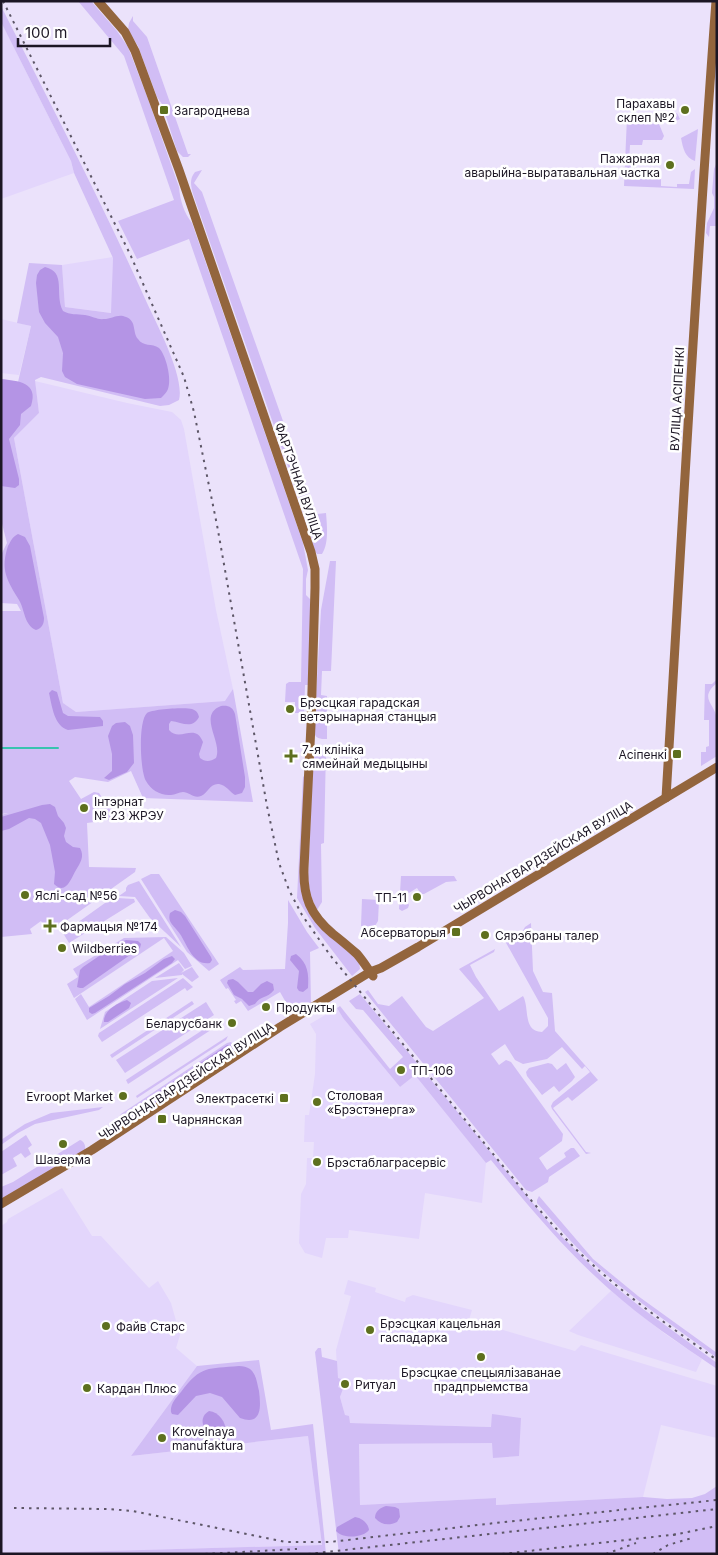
<svg xmlns="http://www.w3.org/2000/svg" width="718" height="1555" viewBox="0 0 718 1555" font-family="Inter,sans-serif">
  <style>
    .built { fill: #e3d6fc }
    .green { fill: #d1bdf5 }
    .forest { fill: #b494e5 }
    .lines { fill: none; stroke-linecap: round; stroke-linejoin: round }
    .stream { stroke: #38c3af; stroke-width: 2 }
    .secondary { stroke: #93653d; stroke-width: 9 }
    .rail { stroke: #5d5667; stroke-width: 2; stroke-dasharray: 2.5 5; stroke-linecap: butt }
    .poi-dot { fill: #5e701e; stroke: #fff; stroke-width: 2 }
    .labels { text-anchor: middle; dominant-baseline: central; stroke-width: 5; stroke-linejoin: round; paint-order: stroke }
    .poi-label { font-size: 12px; fill: #1c1624; stroke: #fff; text-anchor: start }
    .street-label { font-size: 12px; fill: #1c1624; stroke: #fff }
  </style>
  <rect width="100%" height="100%" fill="#ebe2fb"/>
  <!-- built -->
  <g class="built">
    <polygon points="1,22 71,161 74,173 1,199"/>
    <polygon points="113,257 112,313 65,307 62,265"/>
    <polygon points="1,319 31,326 19,375 1,373"/>
    <polygon points="35,381 127,403 172,412 181,420 184,429 216,610 233,689 226,701 76,712 63,703 14,438 39,413"/>
    <polygon points="337,1008 343,1018 400,1087 415,1074 486,1163 482,1203 425,1193 419,1239 349,1230 348,1238 326,1238 322,1258 305,1253 299,1243 301,1194 306,1184 307,1158 313,1158 314,1142 304,1142 305,1115 309,1115 315,1074 316,1034 310,1024"/>
    <polygon points="62,1188 92,1236 101,1236 149,1288 158,1281 171,1303 180,1335 176,1348 197,1366 131,1456 308,1436 322,1545 1,1554 1,1226 7,1222 8,1219"/>
    <polygon points="348,1280 376,1288 375,1292 405,1302 406,1298 413,1295 472,1310 469,1320 472,1321 575,1351 581,1345 717,1386 717,1438 661,1425 643,1497 496,1505 496,1498 360,1505 359,1444 475,1443 492,1427 350,1423 345,1415 340,1397 343,1389 338,1387 336,1350 351,1296 344,1294"/>
    <polygon points="611,1291 665,1334 702,1359 696,1372 578,1335 569,1331"/>
  </g>
  <!-- green -->
  <g class="green">
    <path d="M 78,1 L 91,1 L 117,31 L 128,47 L 148,99 L 179,187 C 180,200 184,213 192,223 L 303,543 L 308,570 L 306,579 L 306,595 L 310,599 L 312,619 L 310,685 L 305,685 L 304,714 L 308,715 L 307,718 L 300,720 L 300,713 L 295,713 L 295,702 L 285,702 L 286,684 L 289,682 L 301,682 L 303,569 L 189,239 L 137,259 L 118,221 L 174,200 L 124,56 Z"/>
    <path d="M 1,6 C 51,105 102,203 147,303 C 157,325 185,377 179,400 L 169,405 L 160,406 L 41,377 L 35,380 L 39,413 L 14,438 L 63,703 L 76,712 L 225,701 L 233,689 L 253,802 L 143,798 L 131,771 L 108,782 L 75,777 L 69,781 L 81,799 L 94,792 L 99,793 L 116,819 L 87,823 L 89,867 L 136,868 L 135,872 L 49,933 L 41,921 L 30,929 L 32,934 L 1,937 L 1,815 L 8,813 L 1,814 L 1,611 L 21,611 L 17,604 L 1,603 L 1,555 L 7,543 L 1,520 L 1,380 L 18,382 L 31,326 L 17,323 L 29,263 L 62,265 L 65,307 L 111,313 L 113,258 L 74,173 L 71,161 L 1,22 Z"/>
    <polygon points="133,16 133,21 147,37 188,154 191,154 188,157 183,157 177,151 162,104 157,97 138,46 128,30 129,23"/>
    <polygon points="677,113 680,119 670,124 668,120 659,124 664,136 662,140 643,140 642,145 630,145 629,163 631,163 631,180 640,180 641,177 661,178 661,186 677,187 677,184 689,184 691,172 695,169 694,189 624,186 627,117 651,118"/>
    <path d="M 698,129 L 695,161 C 685,158 683,148 681,138 Z"/>
    <polygon points="717,162 717,226 710,226 709,237 706,233 707,223 714,208 714,197 712,193 714,169"/>
    <path d="M 202,170 L 194,183 L 202,192 L 300,469 L 317,514 L 326,513 C 327,526 329,543 322,554 L 317,554 C 307,541 316,522 304,512 L 193,194 C 191,186 189,179 195,172 Z"/>
    <path d="M 330,561 L 336,561 L 331,671 L 322,671 L 321,695 L 327,696 L 327,739 C 320,739 315,739 314,731 L 321,610 Z"/>
    <path d="M 717,679 L 717,683 C 700,697 712,702 716,715 C 718,723 717,746 717,756 L 701,766 L 701,752 L 706,752 L 706,747 L 709,746 L 709,720 L 704,720 L 705,684 L 712,684 Z"/>
    <polygon points="326,749 324,843 321,844 322,902 317,910 310,894 308,878 313,755 318,750"/>
    <polygon points="303,776 305,778 302,894 306,906 359,962 360,969 352,976 315,928 297,898"/>
    <polygon points="151,874 159,874 219,964 209,971 187,952 141,879"/>
    <polygon points="401,876 454,876 457,881 446,882 424,894 421,894 417,888 404,896 409,905 408,908 402,911 399,909"/>
    <polygon points="139,881 181,947 150,918 135,897 119,896 126,891 126,888 128,885"/>
    <polygon points="112,898 114,900 117,898 134,899 135,902 69,943 63,933"/>
    <polygon points="362,899 379,900 378,921 375,926 361,926"/>
    <polygon points="288,900 307,932 319,948 310,952 311,1004 292,1013 280,992 248,1011 241,1001 236,1004 234,1001 236,1000 228,988 226,989 220,980 240,967 243,970 285,969 288,923"/>
    <path d="M 531,923 L 533,971 L 543,992 L 552,993 L 555,1031 L 598,1080 L 572,1101 L 568,1097 L 553,1108 L 586,1152 L 591,1153 L 586,1154 L 552,1109 L 551,1106 L 553,1102 L 590,1072 L 585,1066 L 582,1069 L 562,1047 L 547,1059 L 523,1064 L 515,1060 L 505,1044 L 491,1054 L 499,1065 L 506,1060 L 511,1062 L 563,1134 L 562,1141 L 539,1158 L 547,1170 L 566,1157 L 564,1153 L 571,1148 L 574,1148 L 580,1156 L 549,1177 L 548,1182 L 532,1192 L 526,1190 L 365,992 L 368,990 L 378,1004 L 389,1006 L 402,996 L 426,1027 L 433,1031 L 484,998 L 459,969 L 495,949 L 494,952 L 470,965 L 476,977 L 499,1011 L 523,996 C 530,1008 522,1031 542,1032 L 548,1026 L 548,1018 L 500,932 L 508,941 L 521,934 L 525,927 Z"/>
    <polygon points="166,937 184,953 192,966 185,969 178,960 87,1020 75,999 81,994 89,1007 173,951 164,938 74,998 67,984 78,977 73,969 124,938"/>
    <polygon points="179,963 184,970 181,973 192,967 199,977 192,982 182,974 182,975 155,978"/>
    <polygon points="178,978 100,1029 105,1012 152,981"/>
    <polygon points="183,978 193,987 187,991 185,988 102,1042 98,1036 99,1033"/>
    <path d="M 360,994 L 555,1230 L 603,1277 L 643,1309 L 717,1363 L 717,1369 C 680,1344 643,1319 609,1289 C 565,1250 528,1206 491,1160 L 486,1163 L 415,1075 L 400,1087 L 343,1018 L 337,1008 L 340,1006 L 390,1069 L 403,1057 L 363,1010 L 356,1009 L 349,1001 Z"/>
    <polygon points="192,1001 194,1004 112,1058 110,1055"/>
    <polygon points="206,1002 214,1015 125,1073 116,1060"/>
    <polygon points="218,1020 220,1024 128,1084 126,1080"/>
    <polygon points="228,1036 226,1040 137,1098 136,1096"/>
    <polygon points="231,1042 236,1048 233,1053 126,1124 120,1120 119,1117 121,1114 227,1043"/>
    <polygon points="548,1063 552,1064 557,1070 566,1063 575,1077 572,1081 559,1092 554,1086 542,1095 527,1076 526,1072 529,1068"/>
    <polygon points="103,1107 99,1110 35,1124 18,1133 1,1145 1,1140 25,1124 51,1113"/>
    <polygon points="26,1135 32,1145 28,1148 31,1154 25,1158 21,1153 13,1158 17,1166 1,1175 1,1152"/>
    <path d="M 80,1140 C 84,1141 86,1146 85,1150 L 1,1201 L 1,1187 L 13,1182 Z"/>
    <path d="M 539,1196 L 593,1259 L 638,1296 L 717,1353 L 717,1358 C 675,1327 631,1298 592,1262 C 572,1244 555,1223 537,1203 L 537,1200 Z"/>
    <polygon points="318,1348 321,1348 322,1357 337,1361 338,1378 341,1379 338,1387 343,1389 340,1397 345,1415 349,1416 350,1423 491,1427 492,1414 521,1418 519,1456 493,1458 492,1443 359,1444 360,1505 496,1498 496,1505 643,1497 667,1499 692,1498 705,1494 717,1486 717,1554 339,1554 315,1352"/>
    <polygon points="259,1360 271,1430 313,1424 326,1554 1,1554 322,1545 308,1436 131,1456 197,1366"/>
  </g>
  <!-- forest -->
  <g class="forest">
    <path d="M 45,267 C 67,272 54,294 63,311 C 70,315 77,314 85,315 C 92,316 98,320 104,319 C 112,319 118,313 126,317 C 137,321 132,332 138,339 C 143,347 152,343 159,348 C 166,355 172,379 168,389 C 167,392 164,395 161,398 L 145,399 L 77,384 L 65,377 L 62,371 L 63,353 L 58,337 L 45,323 L 39,312 L 36,283 L 37,275 L 40,270 Z"/>
    <path d="M 1,379 C 18,381 39,382 31,406 L 21,414 L 20,425 L 9,439 L 19,479 L 19,485 L 15,488 L 1,486 Z"/>
    <path d="M 18,534 L 25,537 L 30,546 L 44,618 C 44,624 42,628 36,630 C 24,625 25,610 19,600 C 7,580 0,570 8,546 C 11,541 12,537 18,534 Z"/>
    <path d="M 52,690 L 57,692 L 63,713 L 68,716 L 100,717 L 103,721 L 103,726 L 68,730 C 54,726 52,706 49,693 Z"/>
    <path d="M 221,706 C 228,705 233,707 235,714 L 245,777 L 245,787 L 242,793 L 235,795 C 230,792 226,785 219,784 C 210,783 208,793 201,796 C 194,799 189,792 183,792 C 179,792 175,795 171,795 C 161,796 151,790 146,781 C 140,771 138,721 147,713 C 152,709 186,707 192,709 C 197,711 198,713 199,717 C 192,730 182,722 171,721 L 169,724 L 169,730 C 180,743 195,722 203,742 L 199,754 L 200,758 C 205,762 210,762 216,758 C 223,742 197,715 221,706 Z"/>
    <polygon points="125,722 130,726 133,735 134,763 127,772 109,780 104,778 112,771 112,754 108,736 112,726 116,723"/>
    <path d="M 50,804 L 55,807 L 58,816 L 64,823 L 66,828 L 64,836 L 66,842 L 73,847 L 80,848 C 85,857 80,863 76,870 C 71,878 66,896 54,884 L 55,872 L 50,845 L 41,823 L 35,819 L 29,818 L 9,829 L 1,831 L 1,817 L 42,805 Z"/>
    <path d="M 175,910 L 181,912 L 185,916 L 211,957 L 212,960 L 210,963 C 193,966 187,944 180,934 C 175,926 167,923 170,913 Z"/>
    <polygon points="126,940 138,941 141,944 140,948 83,988 80,988 77,987 80,970 83,967 118,943"/>
    <path d="M 296,954 C 308,963 309,974 308,988 L 303,992 L 299,991 L 297,988 L 299,971 L 290,960 L 291,956 Z"/>
    <polygon points="172,956 175,959 172,963 95,1013 92,1014 89,1012 89,1008 109,996 125,984 145,973 164,959"/>
    <path d="M 233,979 L 238,982 L 248,992 L 253,992 L 261,984 L 267,981 L 273,984 L 274,990 C 267,999 261,995 255,1004 L 249,1006 L 242,999 L 234,995 L 227,983 L 228,980 Z"/>
    <path d="M 127,1000 L 131,1003 L 129,1008 L 108,1022 L 104,1022 C 103,1011 117,1003 127,1000 Z"/>
    <path d="M 227,1045 L 233,1046 L 233,1049 C 229,1056 220,1058 214,1064 L 157,1102 C 146,1107 139,1116 129,1121 L 125,1120 L 125,1115 L 127,1113 Z"/>
    <path d="M 239,1366 C 243,1366 247,1367 250,1369 C 257,1375 257,1384 259,1391 C 261,1407 262,1426 240,1418 L 222,1397 L 210,1393 L 196,1396 L 178,1415 L 172,1414 L 171,1412 C 170,1404 176,1398 181,1392 C 201,1365 208,1369 239,1366 Z"/>
    <path d="M 209,1411 C 219,1412 226,1422 226,1432 L 222,1437 C 208,1439 194,1420 209,1411 Z"/>
    <path d="M 386,1506 L 395,1507 L 399,1509 L 400,1517 L 397,1522 C 389,1526 381,1525 375,1518 C 375,1511 380,1508 386,1506 Z"/>
    <path d="M 355,1517 C 362,1518 368,1523 369,1530 C 363,1538 343,1539 336,1531 L 337,1527 Z"/>
  </g>
  <g class="lines">
    <!-- stream -->
    <polyline class="stream" points="1,748 58,748"/>
    <!-- secondary -->
    <g class="secondary">
      <path d="M 98,1 L 125,32 L 135,51 L 179,170 L 311,552 L 315,569 L 315,588 L 311,725 L 304,868 C 303,896 310,915 333,934 C 341,940 349,947 357,954 C 363,961 368,969 373,976"/>
      <path d="M 666,798 C 682,532 696,267 716,1"/>
      <polyline points="1,1204 92,1150 280,1027 370,972 381,968 418,947 717,767"/>
    </g>
    <!-- rail -->
    <g class="rail">
      <path d="M 3,1 L 130,254 L 184,377 L 194,412 L 217,525 L 267,806 L 279,863 L 289,890 L 302,915 L 330,955 L 530,1199 C 550,1222 570,1245 593,1265 C 631,1300 675,1330 717,1360"/>
      <polyline points="14,1508 108,1509 133,1511 286,1542 330,1542 504,1522 717,1500"/>
      <polyline points="673,1535 717,1526"/>
      <polyline points="205,1554 297,1549"/>
      <polyline points="308,1554 717,1509"/>
      <polyline points="502,1554 679,1534"/>
      <polyline points="606,1554 636,1543"/>
      <polyline points="653,1554 668,1545 692,1538"/>
    </g>
  </g>
  <!-- markers -->
  <g class="poi-dot">
    <rect x="159" y="105" width="10" height="10" rx="2.5"/>
    <circle cx="685" cy="110" r="5"/>
    <circle cx="670" cy="165" r="5"/>
    <circle cx="290" cy="709" r="5"/>
    <rect x="672" y="749" width="10" height="10" rx="2.5"/>
    <path d="M288.5 748.5h5v5h5v5h-5v5h-5v-5h-5v-5h5z"/>
    <circle cx="84" cy="808" r="5"/>
    <circle cx="25" cy="895" r="5"/>
    <circle cx="417" cy="897" r="5"/>
    <path d="M47.5 918.5h5v5h5v5h-5v5h-5v-5h-5v-5h5z"/>
    <rect x="451" y="927" width="10" height="10" rx="2.5"/>
    <circle cx="485" cy="935" r="5"/>
    <circle cx="62" cy="948" r="5"/>
    <circle cx="266" cy="1007" r="5"/>
    <circle cx="232" cy="1023" r="5"/>
    <circle cx="401" cy="1070" r="5"/>
    <circle cx="123" cy="1096" r="5"/>
    <rect x="279" y="1093" width="10" height="10" rx="2.5"/>
    <circle cx="317" cy="1102" r="5"/>
    <rect x="157" y="1114" width="10" height="10" rx="2.5"/>
    <circle cx="63" cy="1144" r="5"/>
    <circle cx="317" cy="1162" r="5"/>
    <circle cx="106" cy="1326" r="5"/>
    <circle cx="370" cy="1330" r="5"/>
    <circle cx="481" cy="1357" r="5"/>
    <circle cx="345" cy="1384" r="5"/>
    <circle cx="87" cy="1388" r="5"/>
    <circle cx="162" cy="1438" r="5"/>
  </g>
  <g class="labels">
    <!-- poi labels -->
    <g class="poi-label">
      <text x="675" y="103" text-anchor="end">Парахавы<tspan x="675" dy="14">склеп №2</tspan></text>
      <text x="174" y="110">Загароднева</text>
      <text x="660" y="158" text-anchor="end">Пажарная<tspan x="660" dy="14">аварыйна-выратавальная частка</tspan></text>
      <text x="300" y="702">Брэсцкая гарадская<tspan x="300" dy="14">ветэрынарная станцыя</tspan></text>
      <text x="302" y="749">7-я клініка<tspan x="302" dy="14">сямейнай медыцыны</tspan></text>
      <text x="667" y="754" text-anchor="end">Асіпенкі</text>
      <text x="94" y="801">Інтэрнат<tspan x="94" dy="14">№ 23 ЖРЭУ</tspan></text>
      <text x="35" y="895">Яслі-сад №56</text>
      <text x="407" y="897" text-anchor="end">ТП-11</text>
      <text x="60" y="926">Фармацыя №174</text>
      <text x="446" y="932" text-anchor="end">Абсерваторыя</text>
      <text x="495" y="935">Сярэбраны талер</text>
      <text x="72" y="948">Wildberries</text>
      <text x="276" y="1007">Продукты</text>
      <text x="222" y="1023" text-anchor="end">Беларусбанк</text>
      <text x="411" y="1070">ТП-106</text>
      <text x="327" y="1095">Столовая<tspan x="327" dy="14">«Брэстэнерга»</tspan></text>
      <text x="113" y="1096" text-anchor="end">Evroopt Market</text>
      <text x="274" y="1098" text-anchor="end">Электрасеткі</text>
      <text x="172" y="1119">Чарнянская</text>
      <text x="63" y="1159" text-anchor="middle">Шаверма</text>
      <text x="327" y="1162">Брэстаблаграсервіс</text>
      <text x="380" y="1323">Брэсцкая кацельная<tspan x="380" dy="14">гаспадарка</tspan></text>
      <text x="116" y="1326">Файв Старс</text>
      <text x="481" y="1372" text-anchor="middle">Брэсцкае спецыялізаванае<tspan x="481" dy="14">прадпрыемства</tspan></text>
      <text x="355" y="1384">Ритуал</text>
      <text x="97" y="1388">Кардан Плюс</text>
      <text x="172" y="1431">Krovelnaya<tspan x="172" dy="14">manufaktura</tspan></text>
    </g>
    <!-- street labels -->
    <g class="street-label">
      <text transform="translate(677 399) rotate(-87)">ВУЛІЦА АСІПЕНКІ</text>
      <text transform="translate(299 481) rotate(71)">ФАРТЭЧНАЯ ВУЛІЦА</text>
      <text transform="translate(543 857) rotate(-31)">ЧЫРВОНАГВАРДЗЕЙСКАЯ ВУЛІЦА</text>
      <text transform="translate(186 1081) rotate(-33)">ЧЫРВОНАГВАРДЗЕЙСКАЯ ВУЛІЦА</text>
    </g>
  </g>
  <!-- border -->
  <rect width="718" height="1555" fill="none" stroke="#1c1624" stroke-width="5"/>
  <!-- scale -->
  <path d="M18 38v8h92v-8" fill="none" stroke="#1c1624" stroke-width="2.5"/>
  <text x="25" y="38" font-size="15" fill="#1c1624" stroke="#ffffff" stroke-width="4" paint-order="stroke">100 m</text>
</svg>
